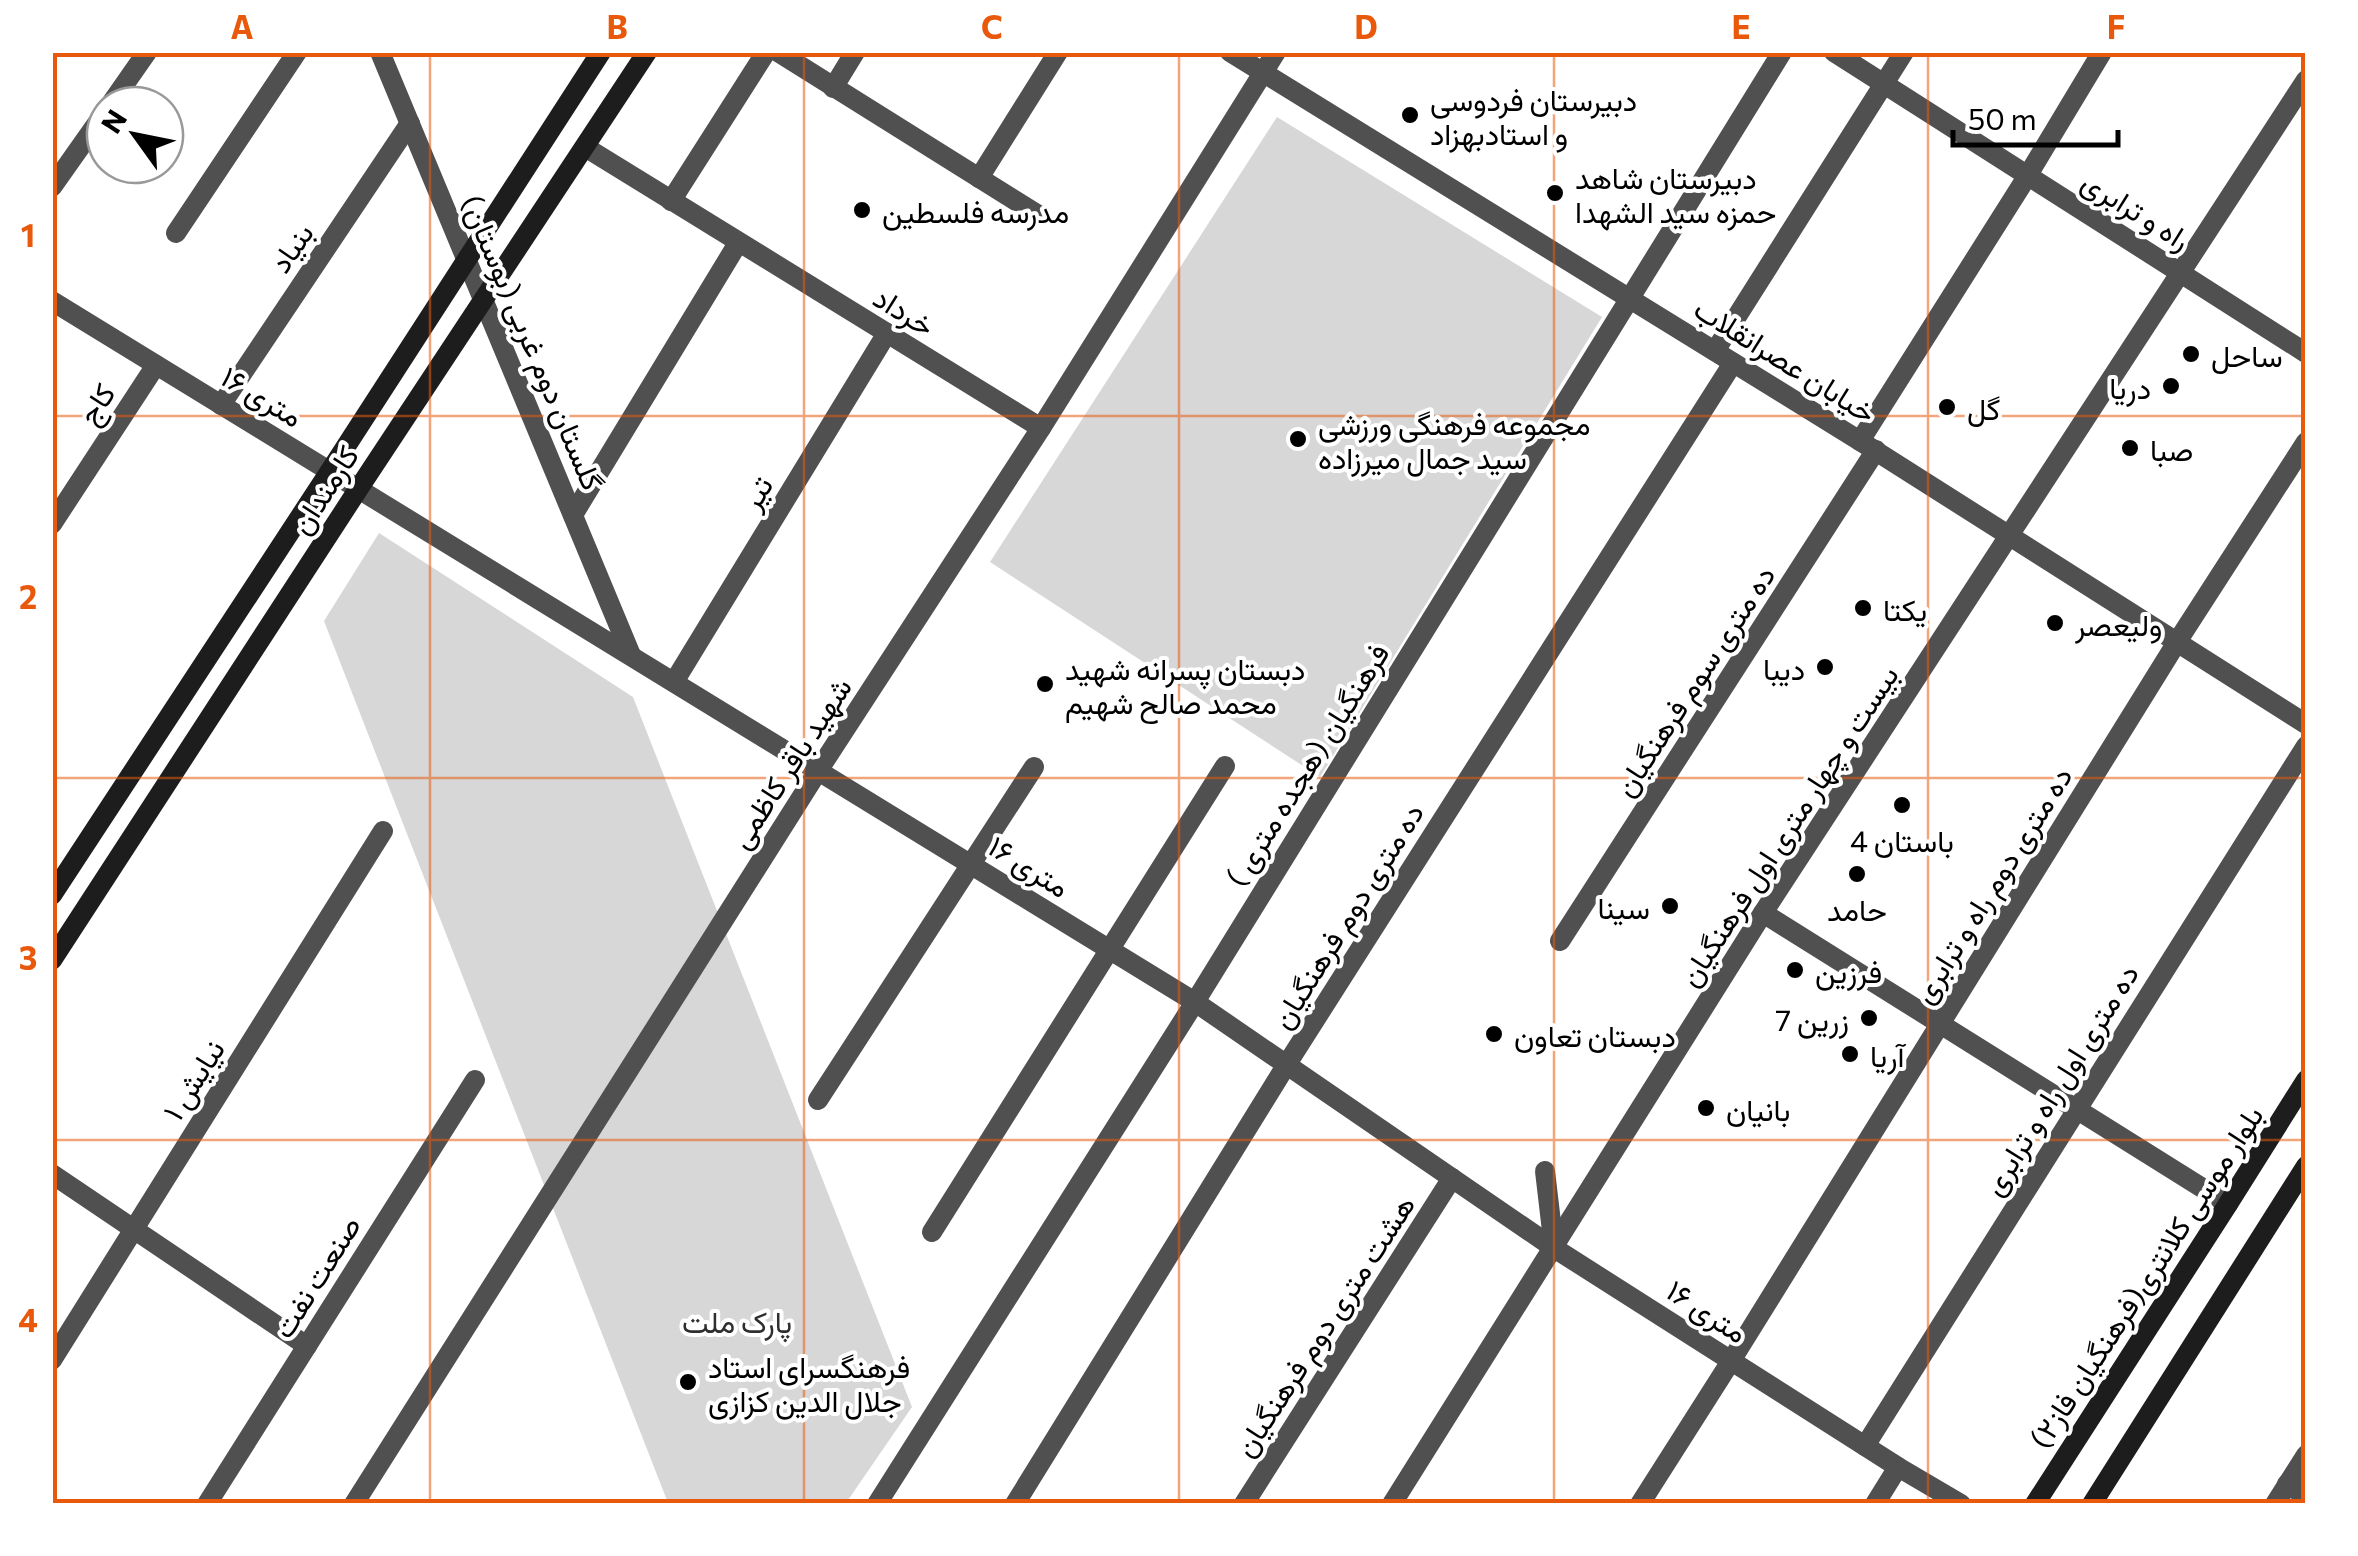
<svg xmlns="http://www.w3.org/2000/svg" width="2358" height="1556" viewBox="0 0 2358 1556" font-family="Commissioner,Vazirmatn,sans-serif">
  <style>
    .green { fill: #d7d7d7 }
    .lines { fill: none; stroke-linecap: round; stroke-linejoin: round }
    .minor { stroke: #505050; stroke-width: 20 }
    .secondary { stroke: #1d1d1d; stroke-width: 20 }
    .grid { fill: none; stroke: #e8590c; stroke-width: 2.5; stroke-opacity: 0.55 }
    .poi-dot { fill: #000; stroke: #fff; stroke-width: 4 }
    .labels { text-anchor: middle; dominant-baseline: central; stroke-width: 8; stroke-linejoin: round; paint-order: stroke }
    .poi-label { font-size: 30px; fill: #000; stroke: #fff; text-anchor: start }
    .street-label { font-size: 30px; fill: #000; stroke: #fff }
    .park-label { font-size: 30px; fill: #2e2e2e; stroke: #fff }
    .neatline { fill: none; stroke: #e8590c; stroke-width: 4 }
    .grid-label { font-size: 32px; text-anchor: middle; font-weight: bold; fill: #e8590c }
  </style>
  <rect width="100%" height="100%" fill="#fff"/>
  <!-- green -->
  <g class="green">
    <polygon points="1277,117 1602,317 1320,777 990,562"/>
    <polygon points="379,533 633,697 912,1407 846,1503 668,1503 324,621"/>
  </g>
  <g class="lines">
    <!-- minor -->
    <g class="minor">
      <polyline points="380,52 631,655"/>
      <polyline points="778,52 1040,216"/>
      <polyline points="1230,52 1860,441 2306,724"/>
      <polyline points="1834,52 2306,353"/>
      <polyline points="833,88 855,52"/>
      <polyline points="110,105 147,52"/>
      <polyline points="585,147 1041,428"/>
      <polyline points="979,178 1058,52"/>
      <polyline points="52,187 105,112"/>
      <polyline points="671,201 766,52"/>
      <polyline points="176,233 297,52"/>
      <polyline points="52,301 1195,1002 1554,1248 1898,1467 1961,1504"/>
      <polyline points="1715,351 1904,52"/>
      <polyline points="221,405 410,123"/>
      <polyline points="1860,441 2028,175 2102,52"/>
      <polyline points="573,515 738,243"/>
      <polyline points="52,524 156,365"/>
      <polyline points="674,682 887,333"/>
      <polyline points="1763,913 2228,1204"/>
      <polyline points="1560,941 1876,450"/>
      <polyline points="818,1100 1034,767"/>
      <polyline points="1545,1171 1554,1248"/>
      <polyline points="52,1174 307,1346"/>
      <polyline points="932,1232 1225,766"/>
      <polyline points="52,1360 383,831"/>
      <polyline points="1865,1446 2306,746"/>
      <polyline points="2287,1484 2306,1496"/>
      <polyline points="207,1504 475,1080"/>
      <polyline points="354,1504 818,771 1041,428 1276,52"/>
      <polyline points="877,1504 1195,1002 1782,52"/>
      <polyline points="1015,1504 1287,1064 1733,363"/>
      <polyline points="1244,1504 1452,1178"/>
      <polyline points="1392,1504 1763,913 2306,80"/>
      <polyline points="1640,1504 1731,1361 2177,642 2306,442"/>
      <polyline points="1875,1504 1898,1467"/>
      <polyline points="2275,1504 2306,1455"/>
    </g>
    <!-- secondary -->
    <g class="secondary">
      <polyline points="52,895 330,471 601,52"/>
      <polyline points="52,960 359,488 647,52"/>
      <polyline points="2035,1504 2228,1204 2306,1080"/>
      <polyline points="2092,1504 2306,1166"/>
    </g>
  </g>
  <!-- grid -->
  <path class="grid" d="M 430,52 L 430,1504M 804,52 L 804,1504M 1179,52 L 1179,1504M 1554,52 L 1554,1504M 1928,52 L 1928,1504M 52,416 L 2306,416M 52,778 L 2306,778M 52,1140 L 2306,1140"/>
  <!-- markers -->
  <g class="poi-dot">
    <circle cx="1410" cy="115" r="10"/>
    <circle cx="1555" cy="193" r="10"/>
    <circle cx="862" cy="210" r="10"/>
    <circle cx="2191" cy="354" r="10"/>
    <circle cx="2171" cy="386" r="10"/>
    <circle cx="1947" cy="407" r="10"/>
    <circle cx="1298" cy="439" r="10"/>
    <circle cx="2130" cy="448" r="10"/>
    <circle cx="1863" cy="608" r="10"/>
    <circle cx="2055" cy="623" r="10"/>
    <circle cx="1825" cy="667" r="10"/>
    <circle cx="1045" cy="684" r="10"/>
    <circle cx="1902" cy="805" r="10"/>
    <circle cx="1857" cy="874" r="10"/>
    <circle cx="1670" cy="906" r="10"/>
    <circle cx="1795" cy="970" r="10"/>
    <circle cx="1869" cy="1018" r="10"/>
    <circle cx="1494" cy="1034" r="10"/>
    <circle cx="1850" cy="1054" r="10"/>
    <circle cx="1706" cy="1108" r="10"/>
    <circle cx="688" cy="1382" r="10"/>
  </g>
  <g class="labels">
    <!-- poi labels -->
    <g class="poi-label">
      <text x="1430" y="98">دبیرستان فردوسی<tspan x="1430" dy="34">و استادبهزاد</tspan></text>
      <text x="1575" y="176">دبیرستان شاهد<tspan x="1575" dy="34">حمزه سید الشهدا</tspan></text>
      <text x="882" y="210">مدرسه فلسطین</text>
      <text x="2211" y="354">ساحل</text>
      <text x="2151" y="386" text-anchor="end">دریا</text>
      <text x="1967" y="407">گل</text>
      <text x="1318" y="422">مجموعه فرهنگی ورزشی<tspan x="1318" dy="34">سید جمال میرزاده</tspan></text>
      <text x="2150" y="448">صبا</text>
      <text x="1883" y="608">یکتا</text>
      <text x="2075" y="623">ولیعصر</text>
      <text x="1065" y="667">دبستان پسرانه شهید<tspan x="1065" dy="34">محمد صالح شهیم</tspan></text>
      <text x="1805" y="667" text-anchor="end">دیبا</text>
      <text x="1902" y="839" text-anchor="middle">باستان 4</text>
      <text x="1650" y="906" text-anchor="end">سینا</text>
      <text x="1857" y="908" text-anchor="middle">حامد</text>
      <text x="1815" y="970">فرزین</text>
      <text x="1849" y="1018" text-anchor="end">زرین 7</text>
      <text x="1514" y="1034">دبستان تعاون</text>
      <text x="1870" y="1054">آریا</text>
      <text x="1726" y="1108">بانیان</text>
      <text x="708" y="1365">فرهنگسرای استاد<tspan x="708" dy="34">جلال الدین کزازی</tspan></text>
    </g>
    <!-- street labels -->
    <g class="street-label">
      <text transform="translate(2137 209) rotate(32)">راه و ترابری</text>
      <text transform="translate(290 247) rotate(-56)">بنیاد</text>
      <text transform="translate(905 310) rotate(32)">خرداد</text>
      <text transform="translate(534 342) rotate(67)">گلستان دوم غربی (بوستان)</text>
      <text transform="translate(1786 359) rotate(32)">خیابان عصرانقلاب</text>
      <text transform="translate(263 395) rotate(31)">۱۶ متری</text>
      <text transform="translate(95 403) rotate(-57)">کاج</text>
      <text transform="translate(323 489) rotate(-57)">کارمندان</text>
      <text transform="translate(755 492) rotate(-59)">تیر</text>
      <text transform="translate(1693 680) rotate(-57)">ده متری سوم فرهنگیان</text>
      <text transform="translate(789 762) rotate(-57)">شهید باقر کاظمی</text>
      <text transform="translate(1306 764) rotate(-58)">فرهنگیان (هجده متری )</text>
      <text transform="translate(1787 825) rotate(-57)">بیست و چهار متری اول فرهنگیان</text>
      <text transform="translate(1030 865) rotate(32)">۱۶ متری</text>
      <text transform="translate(1991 884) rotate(-58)">ده متری دوم راه و ترابری</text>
      <text transform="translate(1346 915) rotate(-58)">ده متری دوم فرهنگیان</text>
      <text transform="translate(192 1079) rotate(-58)">نیایش ۱</text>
      <text transform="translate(2059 1079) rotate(-58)">ده متری اول راه و ترابری</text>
      <text transform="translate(315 1276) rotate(-58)">صنعت نفت</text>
      <text transform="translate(2145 1276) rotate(-57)">بلوار موسی کلانتری(فرهنگیان فاز۲)</text>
      <text transform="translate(1708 1310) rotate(33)">۱۶ متری</text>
      <text transform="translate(1323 1325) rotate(-57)">هشت متری دوم فرهنگیان</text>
    </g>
    <!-- park labels -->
    <g class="park-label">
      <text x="737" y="1320">پارک ملت</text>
    </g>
  </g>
  <!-- border -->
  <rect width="2358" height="1556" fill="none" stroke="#ffffff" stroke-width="110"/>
  <!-- north arrow -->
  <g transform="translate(135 135) rotate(303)"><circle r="48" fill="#ffffff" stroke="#999999" stroke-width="2.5"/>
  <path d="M0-8L18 38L0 25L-18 38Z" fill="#000000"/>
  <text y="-15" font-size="28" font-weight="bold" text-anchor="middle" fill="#000000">N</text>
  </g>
  <!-- scale -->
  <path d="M1953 130v15h165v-15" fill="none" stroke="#000000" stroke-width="5"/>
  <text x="1968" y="130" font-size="30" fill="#000000" stroke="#ffffff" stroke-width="8" paint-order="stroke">50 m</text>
  <rect x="55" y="55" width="2248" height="1446" class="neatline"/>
  <g class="grid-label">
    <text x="242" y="39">A</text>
    <text x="617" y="39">B</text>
    <text x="992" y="39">C</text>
    <text x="1366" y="39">D</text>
    <text x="1741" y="39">E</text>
    <text x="2116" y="39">F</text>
    <text x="28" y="247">1</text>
    <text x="28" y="609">2</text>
    <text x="28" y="970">3</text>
    <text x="28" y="1332">4</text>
  </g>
</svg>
